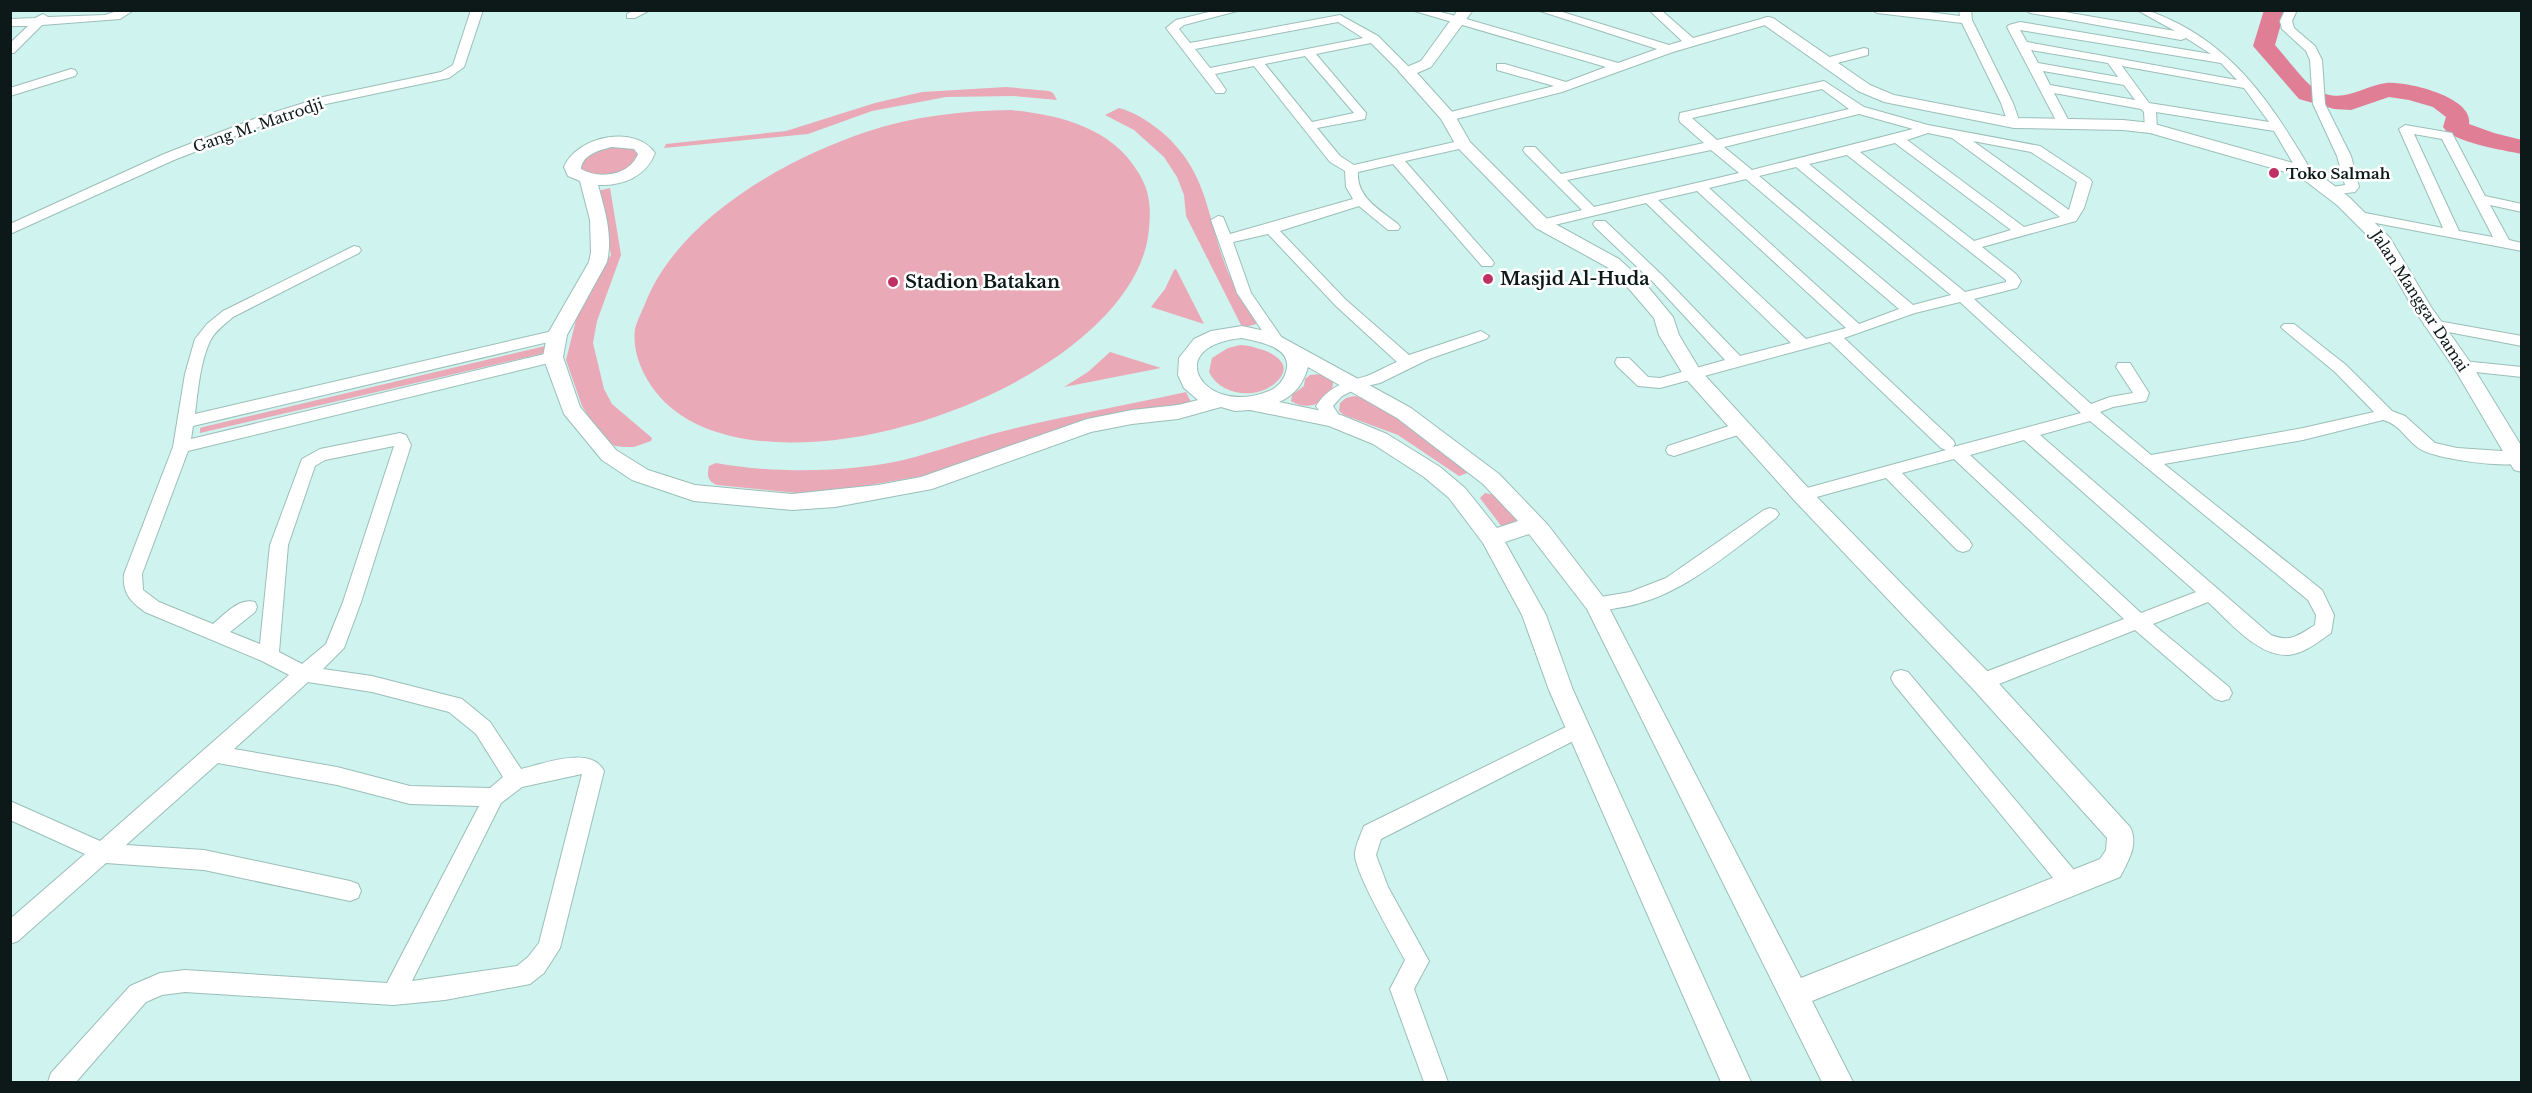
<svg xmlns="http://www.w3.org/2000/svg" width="2532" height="1093" viewBox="0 0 2532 1093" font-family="'Libre Baskerville',serif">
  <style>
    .green { fill: #eaa9b7 }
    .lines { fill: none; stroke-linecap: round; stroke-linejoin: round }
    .river { fill: #e07e96; fill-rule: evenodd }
    .minor-casing { stroke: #9bbeb9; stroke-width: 2 }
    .tertiary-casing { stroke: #9bbeb9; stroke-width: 2 }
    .minor { fill: #fff; fill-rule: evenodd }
    .tertiary { fill: #fff; fill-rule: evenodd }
    .poi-dot { fill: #be3162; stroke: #fff; stroke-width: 2 }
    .labels { text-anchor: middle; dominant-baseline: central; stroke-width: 5; stroke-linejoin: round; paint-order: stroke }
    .far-street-label { font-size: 15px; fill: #0c1918; stroke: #fff }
    .far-poi-label { font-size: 15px; font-weight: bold; fill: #0c1918; stroke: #fff; text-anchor: start }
    .poi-label { font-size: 18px; font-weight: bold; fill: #0c1918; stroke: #fff; text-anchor: start }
  </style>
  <rect width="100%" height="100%" fill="#cff3ee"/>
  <!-- green -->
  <g class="green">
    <polygon points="1006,87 1049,91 1053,93 1057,100 1014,96 946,97 872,111 808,134 664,148 666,144 786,131 875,103 922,92"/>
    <path d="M 1119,108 C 1135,112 1151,123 1163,133 C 1213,177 1206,226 1232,281 C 1238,294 1249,307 1258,319 L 1256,324 L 1246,327 L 1241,325 L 1186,216 L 1184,195 L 1177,177 L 1164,157 L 1134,130 L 1105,115 Z"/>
    <path d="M 1011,110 C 1059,115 1111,127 1138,172 C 1150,191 1151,207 1149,229 C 1136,387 753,519 655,391 C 642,374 632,351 635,329 C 637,321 642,311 645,304 C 677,220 785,159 866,132 C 913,116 961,111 1011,110 Z"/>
    <polygon points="613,144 639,150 639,161 615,175 585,176 576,163 579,158"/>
    <polygon points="610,188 621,255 597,321 593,343 604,389 612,404 652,438 651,441 634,447 624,447 615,446 601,435 582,406 566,360 578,312 594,278 611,255 598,191"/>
    <polygon points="1176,269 1204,324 1151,307 1165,289 1174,270"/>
    <path d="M 1240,345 C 1259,346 1303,360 1274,384 C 1255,400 1220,395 1209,372 L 1212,358 L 1228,348 Z"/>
    <polygon points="545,346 545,353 200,433 200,428 203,427"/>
    <polygon points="1110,352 1161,368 1064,387 1088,372"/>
    <path d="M 1322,374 L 1333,382 C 1333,403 1307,412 1291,401 L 1292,395 L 1304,386 L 1305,379 L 1310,375 Z"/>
    <path d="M 1186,392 L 1191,402 L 1091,420 L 1030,438 L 1010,448 L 922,476 L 853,488 L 797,493 L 717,485 C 707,481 707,475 709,466 L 716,463 C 776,474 856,473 915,457 C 950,447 985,435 1020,427 C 1075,414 1131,404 1186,392 Z"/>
    <path d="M 1354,396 C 1386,399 1444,452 1470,472 L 1459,476 L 1398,435 L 1344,415 L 1339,411 L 1340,403 L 1346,398 Z"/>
    <polygon points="1485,493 1500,496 1524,521 1502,527 1480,498"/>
  </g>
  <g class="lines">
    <!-- river -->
    <path class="river" d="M 2264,10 L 2285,10 L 2275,45 C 2285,56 2305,83 2315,89 C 2343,106 2361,86 2386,83 C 2406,81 2474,97 2469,124 L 2494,133 L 2522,140 L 2522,154 C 2503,150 2454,143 2443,127 L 2446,117 L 2433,107 L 2409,100 L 2389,97 L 2351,110 L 2334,109 L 2299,99 L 2253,46 Z"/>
    <defs>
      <g id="minor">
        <polygon points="120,10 134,10 120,19 42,25 14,53 10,53 10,43 28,26 10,26 10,19 35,18 43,14 48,17 105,15"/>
        <polygon points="471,10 483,10 464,67 449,78 326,104 269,123 174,160 10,234 10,224 164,154 259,117 323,97 441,72 453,65"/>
        <polygon points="634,10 650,10 635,18 627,18 627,14"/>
        <path d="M 1217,10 L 1241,10 L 1184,25 L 1179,29 L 1190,43 L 1340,15 L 1378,36 L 1411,69 L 1413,72 L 1411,75 L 1403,75 L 1371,43 L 1316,54 L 1366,113 L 1365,119 L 1317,128 L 1340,156 L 1354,165 L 1463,140 L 1470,144 L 1468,147 L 1405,161 L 1492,260 L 1494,263 L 1492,266 L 1482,266 L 1393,164 L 1358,172 C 1356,197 1380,210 1398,224 L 1400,227 L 1398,230 L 1388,230 L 1359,206 L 1280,231 L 1346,300 L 1409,355 L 1481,331 L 1489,336 L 1486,339 L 1429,359 L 1380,383 L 1358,388 L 1342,396 L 1333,406 L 1342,420 L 1340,424 L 1328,424 L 1316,406 C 1329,386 1345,382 1367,376 C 1377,372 1387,366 1397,362 L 1336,306 L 1268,234 L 1233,242 L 1251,293 L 1282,338 L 1279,341 L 1269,341 L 1237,293 L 1211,220 L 1218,216 L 1223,217 L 1230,234 L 1353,199 L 1346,187 L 1345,171 L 1330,162 L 1254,66 L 1215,74 L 1226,90 L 1224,93 L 1216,93 L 1166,28 L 1176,20 ZM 1338,22 L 1363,38 L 1210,68 L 1195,49 ZM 1305,56 L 1354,113 L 1312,122 L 1265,64 Z"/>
        <polygon points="1411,10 1433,10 1463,18 1618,63 1657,49 1537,10 1556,10 1669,45 1682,41 1649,10 1661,10 1693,38 1768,17 1774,21 1772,23 1673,52 1562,92 1448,121 1442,117 1443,114 1554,86 1497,70 1497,64 1505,64 1566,82 1606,67"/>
        <polygon points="1872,10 1912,10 1960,16 1959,10 1971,10 1972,20 2013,103 2020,123 2019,126 2009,126 2008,123 2001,103 1962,23 1877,13"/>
        <path d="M 2025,10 L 2053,10 L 2175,31 L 2137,10 C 2153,10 2164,17 2179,24 C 2242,57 2277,113 2312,172 L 2310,175 L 2300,175 L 2274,131 L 2156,112 L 2157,128 L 2151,132 L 2145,128 L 2144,112 L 2141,109 L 2054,93 L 2071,125 L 2070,128 L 2060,128 L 2007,27 L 2009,25 L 2020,22 L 2211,54 L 2186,38 L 2181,40 L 2030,13 ZM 2020,30 L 2221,63 L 2237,80 L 2027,42 ZM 2031,50 L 2108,63 L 2118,77 L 2038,63 ZM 2122,66 L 2244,88 L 2269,122 L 2149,103 ZM 2043,71 L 2124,85 L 2135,100 L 2050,85 Z"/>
        <polygon points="2285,10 2297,10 2292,21 2294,28 2315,46 2322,60 2325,104 2351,156 2359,187 2355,192 2331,195 2324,191 2326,188 2345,185 2337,156 2313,104 2310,60 2306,51 2282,29 2280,21"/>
        <polygon points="1864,48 1868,49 1868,55 1826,66 1820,62 1822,59"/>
        <polygon points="71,69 75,70 77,73 75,76 10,96 10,88"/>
        <path d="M 1824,81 L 1864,107 L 1928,125 L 2040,146 L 2090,179 L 2092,182 L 2084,208 L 2076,221 L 1982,247 L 2016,274 L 2021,281 L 2017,288 L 1974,299 L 2091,404 L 2110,397 L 2133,393 L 2116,367 L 2118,363 L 2130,363 L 2149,393 L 2146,401 L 2113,407 L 2100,412 L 2151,455 L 2303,428 L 2374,412 L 2335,372 L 2284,330 L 2281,327 L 2284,324 L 2294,324 L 2346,365 L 2392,411 L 2405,416 L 2435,443 L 2457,448 L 2517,452 L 2522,453 L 2522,463 C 2503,468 2436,459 2420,449 C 2406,440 2400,424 2383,420 L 2303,440 L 2164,464 L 2322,590 L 2334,615 L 2331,633 C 2318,642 2305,653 2289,655 C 2258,657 2229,621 2208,602 L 2153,624 L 2229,687 L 2232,693 L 2229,699 L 2222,701 L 2215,699 L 2135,630 L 1989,688 L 1982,690 L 1975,688 L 1972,682 L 1975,676 L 2124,619 L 1954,459 L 1902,473 L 1969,540 L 1972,545 L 1969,550 L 1963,552 L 1957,550 L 1886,478 L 1802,501 L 1796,499 L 1793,495 L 1796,491 L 1946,450 L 1941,448 L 1830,342 L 1660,388 L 1638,386 L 1617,366 L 1615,362 L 1617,358 L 1629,358 L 1648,377 L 1660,378 L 1725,360 L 1653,282 L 1595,227 L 1593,224 L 1595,221 L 1605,221 L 1663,276 L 1740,356 L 1791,343 L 1646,203 L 1542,228 L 1535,224 L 1537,221 L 1582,210 L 1525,153 L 1523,150 L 1525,147 L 1535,147 L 1561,174 L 1704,143 L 1680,122 L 1679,119 L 1680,113 ZM 1822,89 L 1849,109 L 1717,140 L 1692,118 ZM 1859,114 L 1913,129 L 1752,170 L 1724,147 ZM 1928,133 L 1952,138 L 2060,217 L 2024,227 L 1907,140 ZM 1973,141 L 2031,152 L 2077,182 L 2069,210 ZM 1895,143 L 2011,230 L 1974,241 L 1860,152 ZM 1711,150 L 1739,173 L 1594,207 L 1567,180 ZM 1847,155 L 2006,280 L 2006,282 L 1965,292 L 1809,164 ZM 1796,167 L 1951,295 L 1913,305 L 1759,176 ZM 1746,179 L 1899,309 L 1859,324 L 1709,188 ZM 1697,191 L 1846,328 L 1806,339 L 1658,200 ZM 1960,302 L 2081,413 L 1953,447 L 1955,444 L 1953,440 L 1844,338 L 1915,313 ZM 2090,421 L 2308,600 L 2316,615 L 2315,625 C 2299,635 2290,643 2271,635 L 2040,435 ZM 2024,440 L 2196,592 L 2141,613 L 1970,455 Z"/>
        <path d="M 2405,125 L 2452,133 L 2485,196 L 2522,204 L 2522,212 L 2490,205 L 2509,240 L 2522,243 L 2522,251 L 2355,219 L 2353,216 L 2355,213 L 2360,212 L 2443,228 L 2399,129 ZM 2414,134 L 2442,139 L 2493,237 L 2459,231 Z"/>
        <path d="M 354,246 L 359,247 L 361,250 L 359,253 L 233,317 C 225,324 215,331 210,341 C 200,363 198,390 195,414 L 557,330 L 565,335 L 557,340 L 193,426 L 191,439 L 553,352 L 561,357 L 553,362 L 188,451 L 142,574 L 143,590 L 159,602 L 213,624 C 224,615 239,597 255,602 L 257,607 L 255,612 L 230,632 L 260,644 L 270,545 L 302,459 L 320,449 L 400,433 L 406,435 L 411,445 L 361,602 L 344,648 L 323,669 L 372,676 L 462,699 L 490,722 L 521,769 C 543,764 591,745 604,771 L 560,948 L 544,973 L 530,984 L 445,1000 L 393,1005 L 185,992 L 162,995 L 146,1002 L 76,1082 L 48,1082 L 51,1073 L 130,986 L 160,973 L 185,970 L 387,983 L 479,806 L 410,804 L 337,785 L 218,763 L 126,845 L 204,850 L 350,881 L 358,884 L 361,891 L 358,898 L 350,901 L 204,870 L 106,863 L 18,941 L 10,944 L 10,919 L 85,854 L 10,820 L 10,801 L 100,841 L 289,675 L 262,661 L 145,612 C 131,602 122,593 124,574 L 173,447 L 185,374 L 195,339 L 207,324 L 223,311 ZM 394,446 L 343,602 L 326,644 L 302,664 L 279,652 L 288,545 L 315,466 L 325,460 ZM 308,682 L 372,692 L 449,712 L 476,734 L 503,777 L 490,788 L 410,786 L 337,767 L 234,749 ZM 582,774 L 539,943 L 528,957 L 517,966 L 412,981 L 501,803 L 522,787 Z"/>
        <polygon points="2432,320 2522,336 2522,346 2427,328 2424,325"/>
        <polygon points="2463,361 2522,367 2522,377 2457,370 2455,366 2457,362"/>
        <polygon points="1741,422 1747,424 1749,428 1747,432 1674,456 1668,454 1666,450 1668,446"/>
        <path d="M 1770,508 L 1776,510 L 1779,514 L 1776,518 C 1727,554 1678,600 1617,608 C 1607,610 1598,612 1589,609 L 1587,604 L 1589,599 L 1630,592 L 1666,578 L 1764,510 Z"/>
        <polygon points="1901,670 1908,672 2079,876 2082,883 2079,890 2071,893 2063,890 1894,684 1891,678 1894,672"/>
        <path d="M 1578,721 L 1585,723 L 1588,729 L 1585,735 L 1381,839 L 1376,855 L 1388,887 L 1429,961 L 1414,989 L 1448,1082 L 1424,1082 L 1390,989 L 1405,960 C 1395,941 1353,870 1355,853 C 1356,844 1361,834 1364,826 Z"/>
      </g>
      <g id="tertiary">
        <path d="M 1458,10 L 1473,10 L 1431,67 L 1417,73 L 1454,114 L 1470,142 L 1548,220 L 1619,259 L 1644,282 L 1673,317 L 1679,335 L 1700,370 L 1810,490 L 1991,675 L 2130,827 C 2139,845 2128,861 2120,877 L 1812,1001 L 1853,1082 L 1822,1082 L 1587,609 L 1529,534 L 1505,542 L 1546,615 L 1573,690 L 1751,1082 L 1721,1082 L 1549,690 L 1522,615 L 1483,543 L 1449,498 L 1424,477 L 1373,444 L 1329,426 L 1250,410 L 1235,411 L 1221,407 L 1178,419 L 1132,424 L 1091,432 L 932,489 L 835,507 L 792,510 L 694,501 L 632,480 L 602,460 L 564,414 L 543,357 L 547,335 L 589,262 L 591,252 L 590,220 L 580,181 L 568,176 L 564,167 C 577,136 635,124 655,153 C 646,177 622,186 598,185 C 605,211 613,235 607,262 L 567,335 L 563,357 L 580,407 L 616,450 L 648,470 L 695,485 L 792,494 L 878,485 L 921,477 L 1087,419 L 1132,410 L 1178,405 L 1198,400 L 1184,388 L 1178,375 L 1179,358 L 1194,339 L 1211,331 L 1242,326 L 1274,333 L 1411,408 L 1499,474 L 1548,525 L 1604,598 L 1801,978 L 2100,859 L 2106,850 L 2107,838 L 1973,689 L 1794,500 L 1686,379 L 1659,335 L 1654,318 L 1630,290 L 1607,267 L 1536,228 L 1457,147 L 1441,119 L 1402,75 L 1399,72 L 1402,69 L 1421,61 ZM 612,147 L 634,149 L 638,154 C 630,175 600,180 581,169 C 582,155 599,150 612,147 ZM 1242,338 C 1259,342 1294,347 1286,372 C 1284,380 1277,388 1269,391 C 1204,418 1159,346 1242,338 ZM 1308,367 L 1397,418 L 1483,484 L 1518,521 L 1497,528 L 1465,488 L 1440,467 L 1387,434 L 1341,415 L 1279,402 C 1295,395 1303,384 1308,367 Z"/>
        <polygon points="1768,17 1773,18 1870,85 1894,95 2014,118 2123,120 2151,123 2311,168 2349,197 2390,238 2431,307 2470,362 2522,447 2522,472 2514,470 2454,368 2413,308 2377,245 2337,205 2299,176 2150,133 2123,130 2014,128 1884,102 1858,91 1763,24 1761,21 1763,18"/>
      </g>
    </defs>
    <!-- minor casing -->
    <use href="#minor" class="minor-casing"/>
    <!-- tertiary casing -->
    <use href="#tertiary" class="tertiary-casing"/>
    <!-- minor -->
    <use href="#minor" class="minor"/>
    <!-- tertiary -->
    <use href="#tertiary" class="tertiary"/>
  </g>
  <!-- markers -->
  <g class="poi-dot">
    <circle cx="2274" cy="173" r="6"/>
    <circle cx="1488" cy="279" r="6"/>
    <circle cx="893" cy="282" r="6"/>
  </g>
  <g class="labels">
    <!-- far-street labels -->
    <g class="far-street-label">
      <text transform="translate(258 125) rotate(-19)">Gang M. Matrodji</text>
      <text transform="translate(2420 301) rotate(57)">Jalan Manggar Damai</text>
    </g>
    <!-- far-poi labels -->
    <g class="far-poi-label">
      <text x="2286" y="173">Toko Salmah</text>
    </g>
    <!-- poi labels -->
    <g class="poi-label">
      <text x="1500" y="279">Masjid Al-Huda</text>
      <text x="905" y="282">Stadion Batakan</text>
    </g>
  </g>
  <!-- border -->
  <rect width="2532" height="1093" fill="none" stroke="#0c1918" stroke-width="24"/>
</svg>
